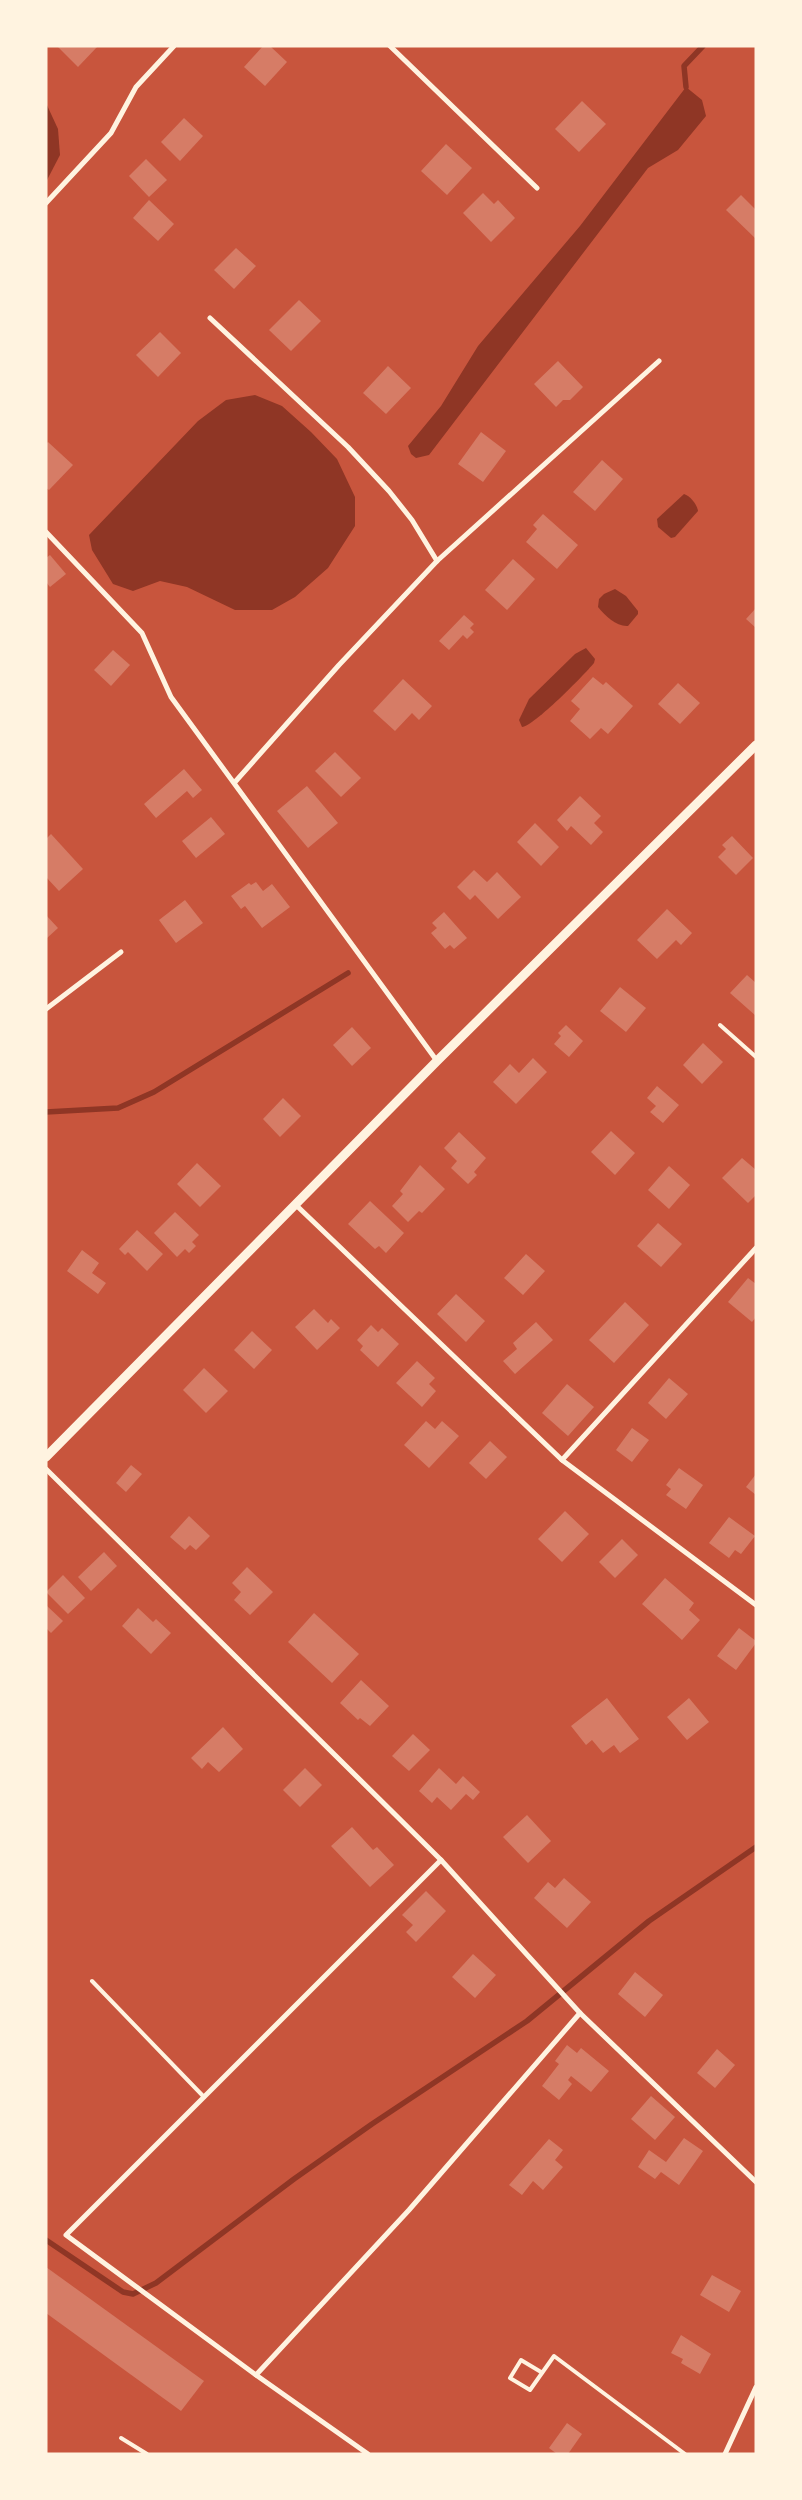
<svg xmlns="http://www.w3.org/2000/svg" width="802" height="2500" viewBox="0 0 802 2500" font-family="Montserrat,sans-serif">
  <style>
    .water { fill: #8f3625 }
    .lines { fill: none; stroke-linecap: round; stroke-linejoin: round }
    .stream { stroke: #8f3625; stroke-width: 5.5 }
    .building { fill: #d67c66 }
    .service { stroke: #fff3e0; stroke-width: 4 }
    .minor { stroke: #fff3e0; stroke-width: 5 }
    .tertiary { stroke: #fff3e0; stroke-width: 9 }
  </style>
  <rect width="100%" height="100%" fill="#c8553d"/>
  <!-- water -->
  <g class="water">
    <polygon points="686,87 702,100 706,116 678,150 648,168 429,455 416,458 411,454 408,446 441,406 478,346 580,226"/>
    <polygon points="46,103 58,129 60,155 46,182"/>
    <polygon points="255,395 282,406 311,432 337,459 355,497 355,526 328,568 295,597 272,610 235,610 187,587 160,581 133,591 113,584 92,550 89,535 198,421 226,400"/>
    <path d="M 684,494 C 690,496 697,504 698,511 L 675,537 L 671,538 L 658,527 L 657,519 Z"/>
    <path d="M 615,589 L 626,596 L 638,611 L 638,614 L 628,626 C 617,627 605,616 598,607 L 599,599 L 604,594 Z"/>
    <path d="M 586,648 L 595,659 L 594,663 C 584,675 534,726 522,727 L 519,720 L 529,699 L 575,654 Z"/>
  </g>
  <g class="lines">
    <!-- stream -->
    <g class="stream">
      <polyline points="686,87 684,66 703,46"/>
      <polyline points="46,1112 118,1108 154,1092 348,973"/>
      <polyline points="46,2240 123,2292 133,2294 156,2283 294,2179 372,2124 527,2021 649,1921 756,1847"/>
    </g>
  </g>
  <!-- building -->
  <g class="building">
    <polygon points="57,46 98,46 78,67"/>
    <polygon points="263,46 270,46 287,62 265,86 244,67"/>
    <polygon points="582,101 606,124 579,152 555,129"/>
    <polygon points="184,118 203,136 180,161 161,142"/>
    <polygon points="446,144 472,168 447,195 421,171"/>
    <polygon points="146,159 167,180 149,197 129,176"/>
    <polygon points="483,193 494,204 498,200 515,218 491,242 463,213"/>
    <polygon points="741,195 756,210 756,239 726,210"/>
    <polygon points="149,200 174,224 158,241 133,218"/>
    <polygon points="236,248 256,266 234,289 214,270"/>
    <polygon points="299,300 321,321 291,351 269,330"/>
    <polygon points="160,332 181,353 158,377 136,355"/>
    <polygon points="558,361 583,387 570,400 563,400 556,407 534,384"/>
    <polygon points="388,366 411,388 386,414 363,393"/>
    <polygon points="481,432 506,451 483,482 458,464"/>
    <polygon points="48,442 73,465 49,490 46,488 46,444"/>
    <polygon points="602,460 623,479 595,511 573,492"/>
    <polygon points="543,514 578,545 557,569 526,542 537,529 533,525"/>
    <polygon points="50,555 66,574 50,587 46,582 46,558"/>
    <polygon points="513,559 535,579 507,610 485,590"/>
    <polygon points="756,608 756,628 746,619"/>
    <polygon points="464,615 474,624 470,628 474,632 467,639 463,635 449,650 439,641"/>
    <polygon points="113,650 130,665 111,686 94,670"/>
    <polygon points="593,677 603,685 606,682 633,706 608,734 601,728 590,739 570,721 580,709 571,701"/>
    <polygon points="403,679 432,706 419,720 412,713 395,731 373,711"/>
    <polygon points="678,683 700,703 680,724 658,704"/>
    <polygon points="335,752 361,778 341,797 315,771"/>
    <polygon points="184,769 202,790 193,798 187,791 156,818 144,804"/>
    <polygon points="307,786 338,823 308,848 277,811"/>
    <polygon points="580,796 601,816 594,823 603,832 591,845 571,826 567,831 557,820"/>
    <polygon points="211,817 225,834 196,858 182,841"/>
    <polygon points="535,823 559,847 541,866 517,842"/>
    <polygon points="51,834 83,869 59,891 46,877 46,839"/>
    <polygon points="732,836 753,858 736,875 718,857 726,849 722,845"/>
    <polygon points="474,870 487,882 497,872 521,897 498,919 475,895 470,900 457,887"/>
    <polygon points="256,882 263,891 272,884 290,907 262,928 245,906 241,909 231,896 249,883 251,885"/>
    <polygon points="185,900 203,923 176,943 159,920"/>
    <polygon points="667,909 692,933 681,945 676,940 657,959 637,940"/>
    <polygon points="444,912 467,938 454,949 450,945 445,949 431,933 437,928 432,923"/>
    <polygon points="46,915 58,928 46,939"/>
    <polygon points="747,975 756,983 756,1016 730,993"/>
    <polygon points="620,987 646,1008 626,1032 600,1011"/>
    <polygon points="566,1025 583,1041 569,1057 554,1044 561,1036 558,1033"/>
    <polygon points="352,1027 371,1048 352,1066 333,1045"/>
    <polygon points="703,1043 723,1062 702,1084 683,1065"/>
    <polygon points="533,1058 547,1072 516,1104 493,1082 510,1064 519,1073"/>
    <polygon points="657,1086 679,1105 663,1123 650,1112 656,1106 647,1098"/>
    <polygon points="283,1098 301,1116 280,1137 263,1119"/>
    <polygon points="611,1131 635,1153 615,1175 591,1152"/>
    <polygon points="459,1132 486,1158 474,1172 477,1175 468,1184 451,1168 457,1161 444,1148"/>
    <polygon points="742,1158 756,1170 756,1195 748,1203 722,1178"/>
    <polygon points="197,1163 221,1186 200,1207 177,1184"/>
    <polygon points="420,1165 445,1189 422,1213 419,1211 408,1222 392,1206 403,1194 400,1191"/>
    <polygon points="669,1166 690,1185 669,1209 648,1190"/>
    <polygon points="370,1201 404,1233 386,1253 379,1246 375,1249 348,1224"/>
    <polygon points="175,1212 199,1235 192,1242 196,1246 189,1253 185,1249 177,1257 154,1233"/>
    <polygon points="658,1223 682,1244 661,1267 637,1246"/>
    <polygon points="137,1230 163,1254 147,1271 128,1252 125,1255 119,1249"/>
    <polygon points="82,1250 99,1263 92,1273 106,1283 98,1294 67,1271"/>
    <polygon points="526,1254 545,1271 523,1295 504,1278"/>
    <polygon points="748,1278 756,1284 756,1317 752,1322 728,1302"/>
    <polygon points="456,1294 485,1321 466,1342 437,1314"/>
    <polygon points="625,1302 649,1325 614,1363 589,1340"/>
    <polygon points="314,1309 328,1323 331,1319 340,1328 317,1350 295,1327"/>
    <polygon points="536,1322 553,1340 515,1374 503,1361 517,1349 513,1343"/>
    <polygon points="371,1325 378,1332 382,1328 399,1344 378,1367 360,1350 363,1346 357,1340"/>
    <polygon points="252,1331 272,1350 254,1369 234,1350"/>
    <polygon points="417,1361 435,1378 429,1384 436,1391 422,1407 396,1383"/>
    <polygon points="204,1368 228,1391 206,1413 183,1390"/>
    <polygon points="669,1378 688,1394 666,1419 648,1403"/>
    <polygon points="567,1384 594,1407 568,1436 542,1413"/>
    <polygon points="426,1421 435,1429 442,1421 459,1436 429,1468 404,1445"/>
    <polygon points="632,1428 649,1440 632,1462 616,1450"/>
    <polygon points="490,1441 507,1457 486,1479 469,1463"/>
    <polygon points="131,1465 142,1474 126,1492 116,1483"/>
    <polygon points="679,1468 703,1485 686,1509 666,1495 671,1489 666,1485"/>
    <polygon points="756,1474 756,1495 746,1487"/>
    <polygon points="565,1511 589,1534 562,1562 538,1539"/>
    <polygon points="189,1516 210,1536 196,1550 190,1545 185,1550 170,1537"/>
    <polygon points="729,1517 755,1536 741,1554 735,1550 729,1558 709,1543"/>
    <polygon points="622,1539 638,1555 615,1578 599,1562"/>
    <polygon points="104,1552 117,1566 91,1591 78,1577"/>
    <polygon points="247,1567 273,1592 250,1615 234,1600 241,1592 232,1583"/>
    <polygon points="63,1575 85,1598 68,1614 46,1592"/>
    <polygon points="665,1578 694,1603 689,1610 700,1620 682,1640 642,1604"/>
    <polygon points="46,1605 63,1621 51,1633 46,1628"/>
    <polygon points="138,1608 153,1622 156,1619 171,1633 151,1654 122,1626"/>
    <polygon points="314,1613 359,1654 332,1683 288,1642"/>
    <polygon points="739,1628 756,1641 756,1643 736,1670 717,1656"/>
    <polygon points="361,1680 389,1706 370,1726 360,1718 358,1720 340,1703"/>
    <polygon points="607,1698 639,1739 620,1753 614,1745 603,1753 592,1740 586,1745 571,1726"/>
    <polygon points="689,1698 709,1722 687,1740 667,1717"/>
    <polygon points="223,1727 243,1749 219,1772 208,1762 202,1769 191,1758"/>
    <polygon points="413,1734 430,1750 409,1771 392,1756"/>
    <polygon points="305,1768 322,1785 300,1807 283,1790"/>
    <polygon points="439,1768 456,1784 463,1776 480,1792 473,1800 466,1794 451,1810 437,1797 432,1803 419,1791"/>
    <polygon points="527,1815 551,1841 528,1863 503,1837"/>
    <polygon points="352,1827 373,1850 377,1847 394,1865 370,1887 331,1846"/>
    <polygon points="564,1878 591,1902 567,1928 534,1898 548,1882 555,1888"/>
    <polygon points="426,1891 446,1911 416,1942 406,1932 413,1925 402,1915"/>
    <polygon points="473,1954 496,1975 475,1998 452,1977"/>
    <polygon points="635,1972 663,1995 645,2017 618,1994"/>
    <polygon points="567,2045 577,2053 581,2048 609,2071 591,2092 571,2076 568,2080 572,2084 559,2100 542,2086 559,2064 555,2061"/>
    <polygon points="717,2049 735,2065 715,2088 697,2073"/>
    <polygon points="651,2096 675,2117 655,2140 631,2119"/>
    <polygon points="684,2138 703,2151 679,2185 661,2172 655,2179 638,2167 649,2150 666,2162"/>
    <polygon points="549,2139 563,2150 555,2160 563,2167 543,2190 533,2181 522,2195 509,2185"/>
    <polygon points="46,2267 204,2381 181,2411 46,2313"/>
    <polygon points="712,2275 741,2291 729,2312 700,2295"/>
    <polygon points="681,2335 711,2354 700,2374 681,2363 683,2359 671,2353"/>
    <polygon points="567,2423 582,2434 568,2454 557,2454 549,2448"/>
  </g>
  <g class="lines">
    <!-- service -->
    <g class="service">
      <polyline points="720,1025 756,1057"/>
      <polyline points="92,1981 204,2097"/>
      <polyline points="541,2372 521,2360 510,2378 530,2390 554,2356 685,2454"/>
      <polyline points="121,2438 147,2454"/>
    </g>
    <!-- minor -->
    <g class="minor">
      <polyline points="390,46 537,188"/>
      <polyline points="46,203 111,133 136,87 174,46"/>
      <polyline points="210,318 348,447 389,491 412,520 437,561"/>
      <polyline points="46,532 142,633 171,697 437,1061"/>
      <polyline points="235,782 339,665 437,561 659,361"/>
      <polyline points="46,1009 121,952"/>
      <polyline points="297,1206 562,1460 756,1605"/>
      <polyline points="562,1460 756,1248"/>
      <polyline points="46,1469 441,1860 580,2013 756,2182"/>
      <polyline points="256,2375 409,2210 580,2013"/>
      <polyline points="368,2454 256,2375 66,2235 441,1860"/>
      <polyline points="725,2454 756,2387"/>
    </g>
    <!-- tertiary -->
    <polyline class="tertiary" points="46,1457 437,1061 756,745"/>
  </g>
  <!-- border -->
  <rect width="802" height="2500" fill="none" stroke="#fff3e0" stroke-width="95"/>
</svg>
